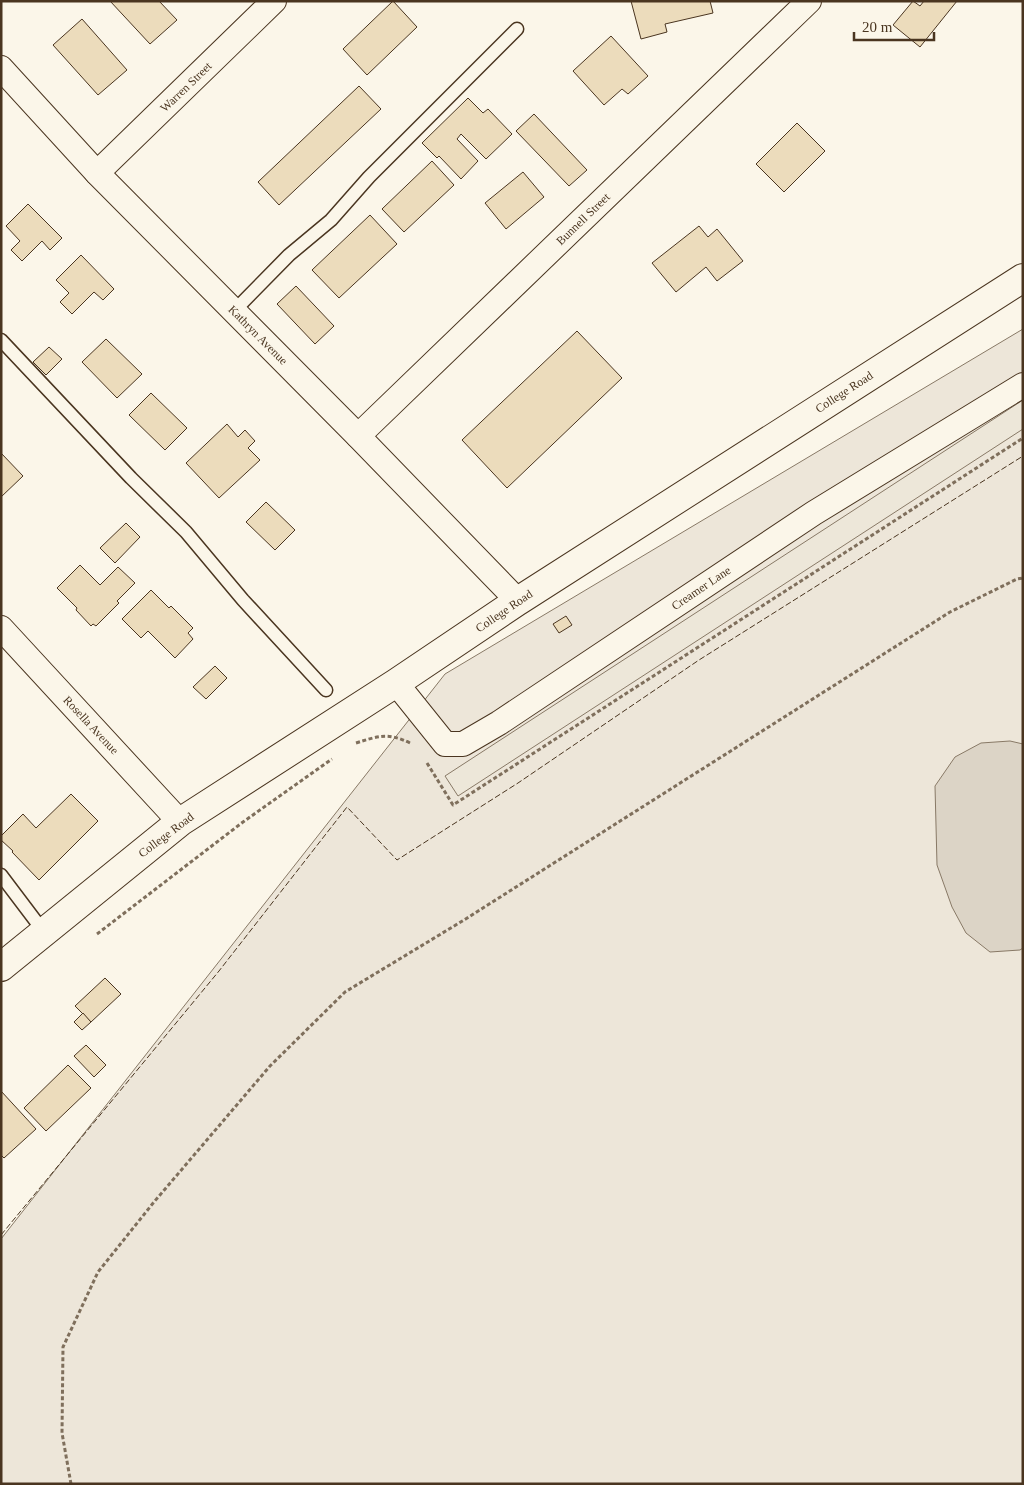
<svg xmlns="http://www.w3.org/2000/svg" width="1024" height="1485" viewBox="0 0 1024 1485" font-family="Georgia,serif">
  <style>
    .green { fill: #ede6d9; stroke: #887966 }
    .parking { fill: #ede7d9; stroke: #887966 }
    .water { fill: #dcd4c6; stroke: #887966 }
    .building { fill: #ecdcbc; stroke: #4a3520 }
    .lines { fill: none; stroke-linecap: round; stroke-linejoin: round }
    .service-casing { stroke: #4a3520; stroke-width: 15 }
    .minor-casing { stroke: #4a3520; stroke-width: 26 }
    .primary-casing { stroke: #4a3520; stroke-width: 30 }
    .path { stroke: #7f6f5c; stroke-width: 3; stroke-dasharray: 4 2.5; stroke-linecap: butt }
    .service { stroke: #fbf6e9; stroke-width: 12 }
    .minor { stroke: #fbf6e9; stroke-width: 24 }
    .primary { stroke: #fbf6e9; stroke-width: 28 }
    .fence { stroke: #4a3520; stroke-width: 1; stroke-dasharray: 6 2.5; stroke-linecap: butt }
    .labels { text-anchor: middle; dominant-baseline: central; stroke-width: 4; stroke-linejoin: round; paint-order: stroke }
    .street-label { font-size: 12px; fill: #4a3520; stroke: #fbf6e9 }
  </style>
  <rect width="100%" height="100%" fill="#fbf6e9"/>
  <!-- green -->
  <polygon class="green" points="1023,329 1023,1484 1,1484 1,1239 445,674"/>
  <!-- parking -->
  <polygon class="parking" points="1023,400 1023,429 458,796 445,776"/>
  <!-- water -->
  <polygon class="water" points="1010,741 1023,744 1023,948 1020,950 990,952 966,933 952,907 937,865 935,786 955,757 981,743"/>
  <!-- building -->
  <g class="building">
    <polygon points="110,1 159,1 177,20 150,44"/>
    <polygon points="393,1 417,27 367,75 343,49"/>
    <polygon points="631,1 710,1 713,13 665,24 667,32 641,39"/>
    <polygon points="913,1 920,6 924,1 957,1 920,47 893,25"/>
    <polygon points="82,19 127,70 98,95 53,45"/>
    <polygon points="611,36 648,76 628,94 622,89 604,105 573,71"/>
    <polygon points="359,86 381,109 279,205 258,182"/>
    <polygon points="468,98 483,113 488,109 512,134 486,159 461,134 457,139 478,161 461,179 439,156 437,158 422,143"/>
    <polygon points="534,114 587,170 569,186 516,131"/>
    <polygon points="797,123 825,151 784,192 756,164"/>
    <polygon points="432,161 454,185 404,232 382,209"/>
    <polygon points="523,172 544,197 506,229 485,203"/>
    <polygon points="28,204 62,238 50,250 42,241 22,261 11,250 20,241 6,226"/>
    <polygon points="370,215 397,244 339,298 312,270"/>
    <polygon points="699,226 708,237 717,229 743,261 717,281 706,267 676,292 652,263"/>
    <polygon points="81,255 114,289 103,300 94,292 72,314 60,302 69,293 56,280"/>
    <polygon points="296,286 334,326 315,344 277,304"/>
    <polygon points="577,331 622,378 507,488 462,440"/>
    <polygon points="106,339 142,374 117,398 82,362"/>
    <polygon points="49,347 62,359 46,375 33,362"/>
    <polygon points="151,393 187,428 165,450 129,415"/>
    <polygon points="227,424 238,437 245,430 255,441 248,448 260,460 219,498 186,463"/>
    <polygon points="1,453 23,476 1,497"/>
    <polygon points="266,502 295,530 275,550 246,522"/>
    <polygon points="126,523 140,537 115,563 100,548"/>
    <polygon points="80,565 100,585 118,567 135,583 117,601 119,603 96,626 93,624 91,626 76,610 77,608 57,588"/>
    <polygon points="151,590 169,608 171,606 193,628 188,633 193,639 175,658 148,631 141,638 122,619"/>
    <polygon points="566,616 572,625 559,633 553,624"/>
    <polygon points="215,666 227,678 206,699 193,687"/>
    <polygon points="71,794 98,821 39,880 12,852 13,851 1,840 1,836 23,814 36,828"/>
    <polygon points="105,978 121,994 91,1022 75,1006"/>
    <polygon points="83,1013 91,1022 82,1030 74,1022"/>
    <polygon points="86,1045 106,1065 94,1077 74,1056"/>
    <polygon points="68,1065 91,1088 46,1131 24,1108"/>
    <polygon points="1,1091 36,1129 4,1158 1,1155"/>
  </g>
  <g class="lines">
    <defs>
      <g id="service">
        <polyline points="234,311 289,255 331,220 369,177 517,29"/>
        <polyline points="1,340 131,478 186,532 243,600 326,690"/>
        <polyline points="1,875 44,932"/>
      </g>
      <g id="minor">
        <polyline points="1,68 97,173 358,436 518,601"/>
        <polyline points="97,173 274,1"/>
        <polyline points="358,436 809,1"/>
        <polyline points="1,628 180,822"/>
        <polyline points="396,683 445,744 463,744 499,723 814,513 1023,385"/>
      </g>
      <polyline id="primary" points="1,967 180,822 396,683 518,601 1023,278"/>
    </defs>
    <!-- service casing -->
    <use href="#service" class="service-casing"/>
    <!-- minor casing -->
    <use href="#minor" class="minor-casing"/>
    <!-- primary casing -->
    <use href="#primary" class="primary-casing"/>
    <!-- path -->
    <g class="path">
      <path d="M 356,743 C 379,736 387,732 410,743"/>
      <polyline points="427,763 453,805 1023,438"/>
      <polyline points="97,934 243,822 332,759"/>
      <polyline points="71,1484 62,1433 63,1347 98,1272 154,1202 270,1066 345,992 464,920 950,612 1017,579 1023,578"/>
    </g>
    <!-- service -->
    <use href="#service" class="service"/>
    <!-- minor -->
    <use href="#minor" class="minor"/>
    <!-- primary -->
    <use href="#primary" class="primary"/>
    <!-- fence -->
    <polyline class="fence" points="1,1235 219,971 347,807 397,860 518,783 699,660 1023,456"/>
  </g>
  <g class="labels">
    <!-- street labels -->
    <g class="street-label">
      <text transform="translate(186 87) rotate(-44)">Warren Street</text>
      <text transform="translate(583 219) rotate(-44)">Bunnell Street</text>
      <text transform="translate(258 335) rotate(45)">Kathryn Avenue</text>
      <text transform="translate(844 392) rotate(-33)">College Road</text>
      <text transform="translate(701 588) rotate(-34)">Creamer Lane</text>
      <text transform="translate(504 611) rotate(-34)">College Road</text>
      <text transform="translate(91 725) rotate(47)">Rosella Avenue</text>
      <text transform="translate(166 835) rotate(-37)">College Road</text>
    </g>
  </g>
  <!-- border -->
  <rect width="1024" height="1485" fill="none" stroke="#4a3520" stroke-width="5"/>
  <!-- scale -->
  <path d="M854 32v8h80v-8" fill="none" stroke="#4a3520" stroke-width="2.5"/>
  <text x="862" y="32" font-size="15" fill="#4a3520" stroke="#fbf6e9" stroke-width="4" paint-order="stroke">20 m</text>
</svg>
